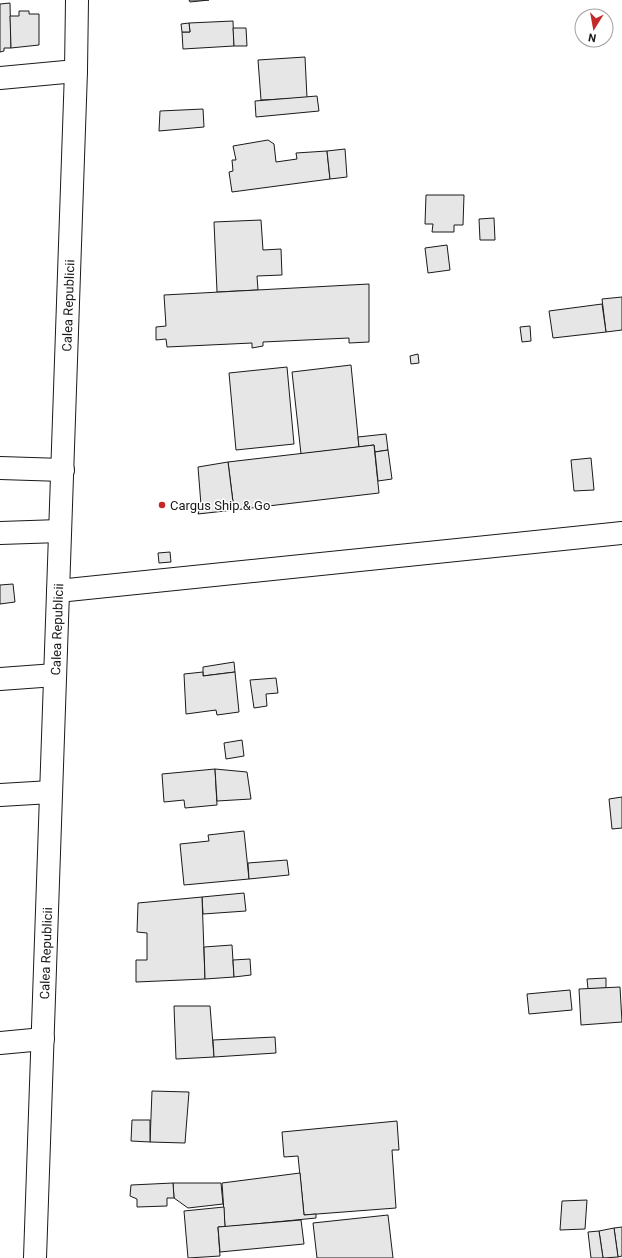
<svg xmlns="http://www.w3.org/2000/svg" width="622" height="1258" viewBox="0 0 622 1258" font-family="Roboto,sans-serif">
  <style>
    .building { fill: #e6e6e6; stroke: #1a1a1a }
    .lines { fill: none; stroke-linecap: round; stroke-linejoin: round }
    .minor-casing { stroke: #1a1a1a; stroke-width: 24 }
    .major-casing { stroke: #1a1a1a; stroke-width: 24 }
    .minor { stroke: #fff; stroke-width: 22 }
    .major { stroke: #fff; stroke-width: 22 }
    .poi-dot { fill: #c62828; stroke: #fff; stroke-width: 1.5 }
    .labels { text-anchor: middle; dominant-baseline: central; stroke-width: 3; stroke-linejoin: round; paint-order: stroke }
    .street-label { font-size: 13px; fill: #1a1a1a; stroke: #fff }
    .poi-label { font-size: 13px; fill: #1a1a1a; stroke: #fff; text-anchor: start }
  </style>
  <rect width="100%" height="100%" fill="#fff"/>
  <!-- building -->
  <g class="building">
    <polygon points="189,0 209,0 190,2"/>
    <polygon points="10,3 11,48 4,48 4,51 0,52 0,4"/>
    <polygon points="19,11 29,11 29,14 39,14 39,45 11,48 10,16 19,16"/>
    <polygon points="233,21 234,46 183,49 182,32 190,32 189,23"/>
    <polygon points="189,23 190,32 182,32 181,24"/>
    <polygon points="233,28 246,28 247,46 234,46"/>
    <polygon points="305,57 307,98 261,100 258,60"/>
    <polygon points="317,96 319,111 256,117 255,101"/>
    <polygon points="203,109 204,127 159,131 160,111"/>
    <polygon points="268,140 274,144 276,162 297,159 296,153 327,151 330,179 232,192 229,172 233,171 232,160 236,160 233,146"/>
    <polygon points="345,149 347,177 330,179 327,151"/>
    <polygon points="426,195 464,195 463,225 454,225 454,232 432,232 433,224 425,224"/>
    <polygon points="494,218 495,240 480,240 479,219"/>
    <polygon points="261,220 263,250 281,249 282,275 257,276 258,290 217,292 214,222"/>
    <polygon points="447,245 450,270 428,273 425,248"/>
    <polygon points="369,284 369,342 349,343 349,338 263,342 263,346 252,348 252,343 167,347 166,339 156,340 156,327 166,326 164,295"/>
    <polygon points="622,297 622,330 606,332 602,299"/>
    <polygon points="602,304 606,332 553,338 549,311"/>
    <polygon points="530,326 531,341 522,342 520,327"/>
    <polygon points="418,354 419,363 411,364 410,356"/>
    <polygon points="351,365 359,447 301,454 292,372"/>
    <polygon points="287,367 294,444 236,450 229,373"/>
    <polygon points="386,434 388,450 375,452 374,445 359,447 358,437"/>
    <polygon points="374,445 379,493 234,510 228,462"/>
    <polygon points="388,450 392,479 378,481 375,452"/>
    <polygon points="591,458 594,490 574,491 571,460"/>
    <polygon points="228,462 234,510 198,514 201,505 198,467"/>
    <polygon points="170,552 171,562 159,563 158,553"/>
    <polygon points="13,584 15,602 0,604 0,585"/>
    <polygon points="234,662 235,672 203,676 203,667"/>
    <polygon points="203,672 203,676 235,672 239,712 217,715 216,710 186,714 184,674"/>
    <polygon points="276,678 278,693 266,694 267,706 254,708 250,680"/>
    <polygon points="242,740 244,756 226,759 224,743"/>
    <polygon points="215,769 217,805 185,808 184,800 164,802 162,774"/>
    <polygon points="215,769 247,772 251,799 217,801"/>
    <polygon points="622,797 622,828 612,829 609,799"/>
    <polygon points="244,831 249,879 184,885 180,844 209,841 208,835"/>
    <polygon points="287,860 289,875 249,879 248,863"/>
    <polygon points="244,893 246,911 203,914 202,897"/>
    <polygon points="202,897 205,979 136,982 136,960 147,960 147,933 137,932 138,903"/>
    <polygon points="232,945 234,977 205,979 204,947"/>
    <polygon points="250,959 251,975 234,977 233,960"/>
    <polygon points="606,978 606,988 588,989 587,979"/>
    <polygon points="620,987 622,1022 581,1025 579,989"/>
    <polygon points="570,990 572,1010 529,1014 527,994"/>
    <polygon points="174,1006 210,1006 214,1057 176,1059"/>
    <polygon points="275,1037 276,1053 214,1057 213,1040"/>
    <polygon points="152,1091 189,1092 185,1143 150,1142"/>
    <polygon points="132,1120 150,1120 150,1142 131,1141"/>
    <polygon points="397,1121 399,1150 392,1150 396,1208 304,1215 298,1156 284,1157 282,1132"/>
    <polygon points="300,1173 304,1215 316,1214 316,1218 225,1227 222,1183"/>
    <polygon points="173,1183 221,1183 223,1204 188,1208 174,1198"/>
    <polygon points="173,1183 174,1198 167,1198 167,1206 137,1207 137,1199 130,1196 131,1185"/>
    <polygon points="587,1200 585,1229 560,1230 562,1201"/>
    <polygon points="224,1207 225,1227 218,1227 220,1256 188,1258 184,1211"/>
    <polygon points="388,1215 393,1258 317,1258 313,1223"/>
    <polygon points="301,1220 304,1244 220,1252 218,1227"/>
    <polygon points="622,1227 622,1256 618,1257 614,1228"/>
    <polygon points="614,1228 618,1257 603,1258 599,1231"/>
    <polygon points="599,1231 603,1258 591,1258 588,1232"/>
  </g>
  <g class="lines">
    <defs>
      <g id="minor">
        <polyline points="0,78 76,71"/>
        <polyline points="0,468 63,470"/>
        <polyline points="0,533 60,531"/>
        <polyline points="58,591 622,533"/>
        <polyline points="0,679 55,675"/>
        <polyline points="0,795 51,792"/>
        <polyline points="0,1043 43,1039"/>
      </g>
      <g id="major">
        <path id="s1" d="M 35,1258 L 76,71 L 77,0"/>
      </g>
    </defs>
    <!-- minor casing -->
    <use href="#minor" class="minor-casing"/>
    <!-- major casing -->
    <use href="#major" class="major-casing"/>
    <!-- minor -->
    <use href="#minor" class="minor"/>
    <!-- major -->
    <use href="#major" class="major"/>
  </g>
  <!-- markers -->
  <circle class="poi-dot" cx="162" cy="505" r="4"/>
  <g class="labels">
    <!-- street labels -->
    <g class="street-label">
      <text stroke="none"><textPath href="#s1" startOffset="953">Calea Republicii</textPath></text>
      <text stroke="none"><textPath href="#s1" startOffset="629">Calea Republicii</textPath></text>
      <text stroke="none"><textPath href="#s1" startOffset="305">Calea Republicii</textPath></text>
    </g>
    <!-- poi labels -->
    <g class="poi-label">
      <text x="170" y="505">Cargus Ship &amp; Go</text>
    </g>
  </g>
  <!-- north arrow -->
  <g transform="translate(594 28) rotate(191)"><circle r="19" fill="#ffffff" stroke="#a3a3a3"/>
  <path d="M0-3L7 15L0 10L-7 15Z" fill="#c62828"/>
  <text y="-6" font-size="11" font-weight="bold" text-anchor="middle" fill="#1a1a1a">N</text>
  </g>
</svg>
